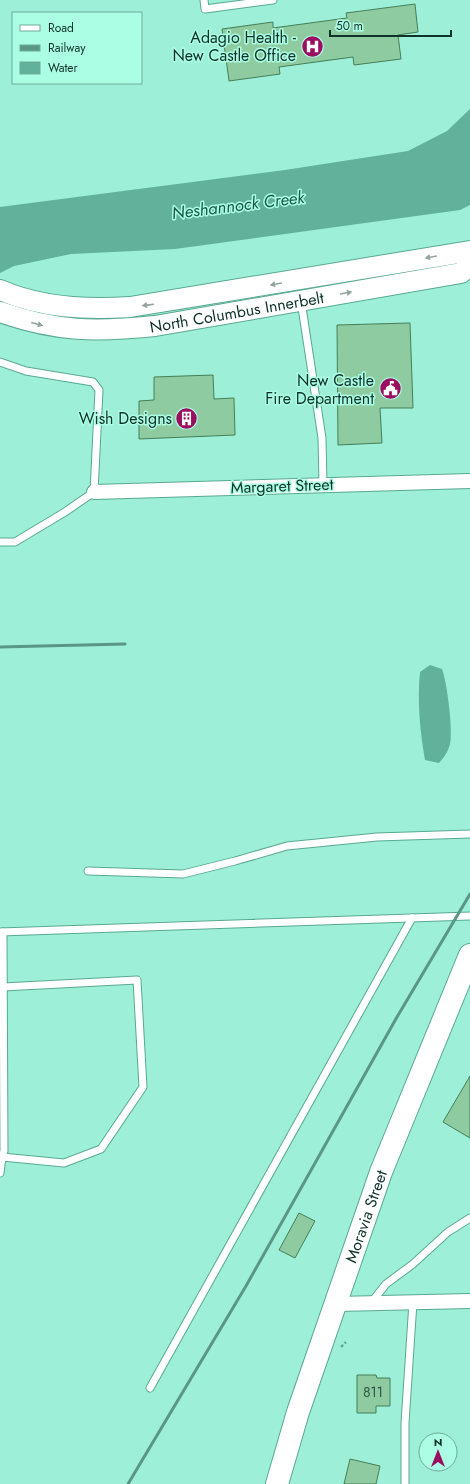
<svg xmlns="http://www.w3.org/2000/svg" width="470" height="1484" viewBox="0 0 470 1484" font-family="Jost,sans-serif">
  <style>
    .water { fill: #61b19b }
    .building { fill: #8fcba1; stroke: #447f58 }
    .lines { fill: none; stroke-linecap: round; stroke-linejoin: round }
    .lane-casing { stroke: #58a992; stroke-width: 9 }
    .street-casing { stroke: #58a992; stroke-width: 16 }
    .secondary-casing { stroke: #58a992; stroke-width: 22 }
    .primary-casing { stroke: #58a992; stroke-width: 24 }
    .path { stroke: #6aaa98; stroke-width: 2.5; stroke-dasharray: 3 2; stroke-linecap: butt }
    .lane { stroke: #fff; stroke-width: 7 }
    .street { stroke: #fff; stroke-width: 14 }
    .secondary { stroke: #fff; stroke-width: 20 }
    .primary { stroke: #fff; stroke-width: 22 }
    .rail { stroke: #5a9685; stroke-width: 3 }
    .oneway { fill: #93a39f }
    .labels { text-anchor: middle; dominant-baseline: central; stroke-width: 3; stroke-linejoin: round; paint-order: stroke }
    .number-label { font-size: 14px; fill: #2f5847 }
    .poi-label { font-size: 16px; fill: #0f3229; stroke: #abfde4; text-anchor: end }
    .street-label { font-size: 16px; fill: #0f3229; stroke: #abfde4 }
    .water-label { font-size: 17px; font-style: italic; fill: #185949; stroke: #abfde4 }
  </style>
  <rect width="100%" height="100%" fill="#9eefd7"/>
  <!-- water -->
  <g class="water">
    <polygon points="470,109 470,205 460,210 175,249 71,254 14,266 0,273 0,207 285,170 408,151 447,131"/>
    <path d="M 430,665 L 442,669 C 447,682 453,730 450,744 C 448,752 444,757 439,763 L 425,760 C 420,732 417,700 420,672 Z"/>
  </g>
  <!-- building -->
  <g class="building">
    <polygon points="415,4 418,32 398,35 401,59 354,65 353,57 279,67 280,74 229,81 222,29 273,22 273,28 347,18 346,13"/>
    <polygon points="410,323 413,408 380,408 382,443 338,445 337,325"/>
    <polygon points="213,375 214,399 234,398 235,435 139,439 139,401 154,400 154,377"/>
    <polygon points="470,1076 470,1138 443,1122"/>
    <polygon points="299,1213 315,1221 295,1258 279,1250"/>
    <polygon points="357,1375 376,1375 377,1378 390,1378 390,1406 376,1406 376,1413 357,1413"/>
    <polygon points="350,1459 380,1466 376,1484 344,1484"/>
  </g>
  <g class="lines">
    <defs>
      <g id="lane">
        <polyline points="204,0 205,9 273,0"/>
        <polyline points="301,301 322,438 323,485"/>
        <polyline points="0,362 26,371 93,382 99,390 94,492 65,512 15,542 0,542"/>
        <polyline points="88,871 183,874 235,861 287,846 377,837 470,834"/>
        <polyline points="0,932 470,916"/>
        <polyline points="0,1157 2,1157 4,1151 3,932"/>
        <polyline points="0,1173 2,1157 64,1163 101,1149 143,1087 137,980 3,987"/>
        <polyline points="371,1303 386,1284 413,1264 448,1232 470,1218"/>
        <polyline points="150,1388 412,918"/>
        <polyline points="405,1484 405,1423 413,1302"/>
      </g>
      <g id="street">
        <polyline points="94,492 470,481"/>
        <polyline points="336,1304 470,1301"/>
      </g>
      <g id="secondary">
        <path d="M 0,290 C 41,308 86,310 130,307 L 470,251"/>
        <path id="s1" d="M 0,312 C 57,332 96,332 155,326 L 461,273 L 470,265"/>
      </g>
      <g id="primary">
        <path id="s2" d="M 277,1484 L 298,1412 L 381,1172 L 470,955"/>
      </g>
    </defs>
    <!-- lane casing -->
    <use href="#lane" class="lane-casing"/>
    <!-- street casing -->
    <use href="#street" class="street-casing"/>
    <!-- secondary casing -->
    <use href="#secondary" class="secondary-casing"/>
    <!-- primary casing -->
    <use href="#primary" class="primary-casing"/>
    <!-- path -->
    <polyline class="path" points="341,1347 346,1342"/>
    <!-- lane -->
    <use href="#lane" class="lane"/>
    <!-- street -->
    <use href="#street" class="street"/>
    <!-- secondary -->
    <use href="#secondary" class="secondary"/>
    <!-- primary -->
    <use href="#primary" class="primary"/>
    <!-- rail -->
    <g class="rail">
      <polyline points="0,647 125,644"/>
      <polyline points="128,1484 246,1286 397,1017 470,894"/>
    </g>
  </g>
  <!-- one-way arrows -->
  <defs><path id="oneway-solid" d="M-6-.8H1V-3.2L6.5 0L1 3.2V.8H-6Z"/></defs>
  <g class="oneway">
    <use href="#oneway-solid" transform="translate(431 257) rotate(170)"/>
    <use href="#oneway-solid" transform="translate(276 284) rotate(170)"/>
    <use href="#oneway-solid" transform="translate(346 293) rotate(-10)"/>
    <use href="#oneway-solid" transform="translate(148 305) rotate(173)"/>
    <use href="#oneway-solid" transform="translate(37 324) rotate(15)"/>
  </g>
  <!-- icons -->
  <defs>
    <symbol id="hospital-disc" viewBox="-11 -11 22 22"><circle r="9.5" fill="#9b0e5f" stroke="#abfde4"/><path d="M-5-5h3v3.5h4V-5h3V5h-3V1.5h-4V5h-3Z" fill="#fff"/></symbol>
    <symbol id="civic-disc" viewBox="-11 -11 22 22"><circle r="9.5" fill="#9b0e5f" stroke="#abfde4"/><path d="M-.6-6.5H3V-4.5H.6V-3L4-1V1h2V6H-6V1h2V-1L-.6-3ZM-1.2 2.5V6h2.4V2.5Z" fill="#fff"/></symbol>
    <symbol id="building-disc" viewBox="-11 -11 22 22"><circle r="9.5" fill="#9b0e5f" stroke="#abfde4"/><path d="M-4-6H4V6H1V3H-1V6H-4ZM-2.5-4.3h1.7v1.8h-1.7ZM.8-4.3h1.7v1.8H.8ZM-2.5-1h1.7V.8h-1.7ZM.8-1h1.7V.8H.8Z" fill="#fff"/></symbol>
  </defs>
  <g fill-rule="evenodd">
    <use href="#hospital-disc" x="300" y="34" width="25" height="25"/>
    <use href="#civic-disc" x="378" y="376" width="25" height="25"/>
    <use href="#building-disc" x="174" y="406" width="25" height="25"/>
  </g>
  <g class="labels">
    <!-- number labels -->
    <g class="number-label">
      <text x="373" y="1392">811</text>
    </g>
    <!-- poi labels -->
    <g class="poi-label">
      <text x="296" y="37">Adagio Health -<tspan x="296" dy="18">New Castle Office</tspan></text>
      <text x="374" y="380">New Castle<tspan x="374" dy="18">Fire Department</tspan></text>
      <text x="172" y="418">Wish Designs</text>
    </g>
    <!-- street labels -->
    <g class="street-label">
      <text stroke="none"><textPath href="#s1" startOffset="240">North Columbus Innerbelt</textPath></text>
      <text transform="translate(282 486) rotate(-2)">Margaret Street</text>
      <text stroke="none"><textPath href="#s2" startOffset="282">Moravia Street</textPath></text>
    </g>
    <!-- water labels -->
    <g class="water-label">
      <text transform="translate(238 205) rotate(-7)">Neshannock Creek</text>
    </g>
  </g>
  <!-- legend -->
  <rect x="12" y="12" width="130" height="72" fill="#abfde4" stroke="#6dac99"/>
  <rect x="20" y="25" width="20" height="6" fill="#ffffff" stroke="#6dac99"/>
  <text x="48" y="32" font-size="12" fill="#0f3229">Road</text>
  <rect x="20" y="45" width="20" height="6" fill="#5a9685" stroke="#6dac99"/>
  <text x="48" y="52" font-size="12" fill="#0f3229">Railway</text>
  <rect x="20" y="62" width="20" height="12" fill="#61b19b" stroke="#6dac99"/>
  <text x="48" y="72" font-size="12" fill="#0f3229">Water</text>
  <!-- north arrow -->
  <g transform="translate(438 1452)"><circle r="19" fill="#abfde4" stroke="#6dac99"/>
  <path d="M0-3L7 15L0 10L-7 15Z" fill="#9b0e5f"/>
  <text y="-6" font-size="11" font-weight="bold" text-anchor="middle" fill="#0f3229">N</text>
  </g>
  <!-- scale -->
  <path d="M330 30v6h121v-6" fill="none" stroke="#0f3229" stroke-width="2"/>
  <text x="336" y="30" font-size="12" fill="#0f3229" stroke="#abfde4" stroke-width="3" paint-order="stroke">50 m</text>
</svg>
